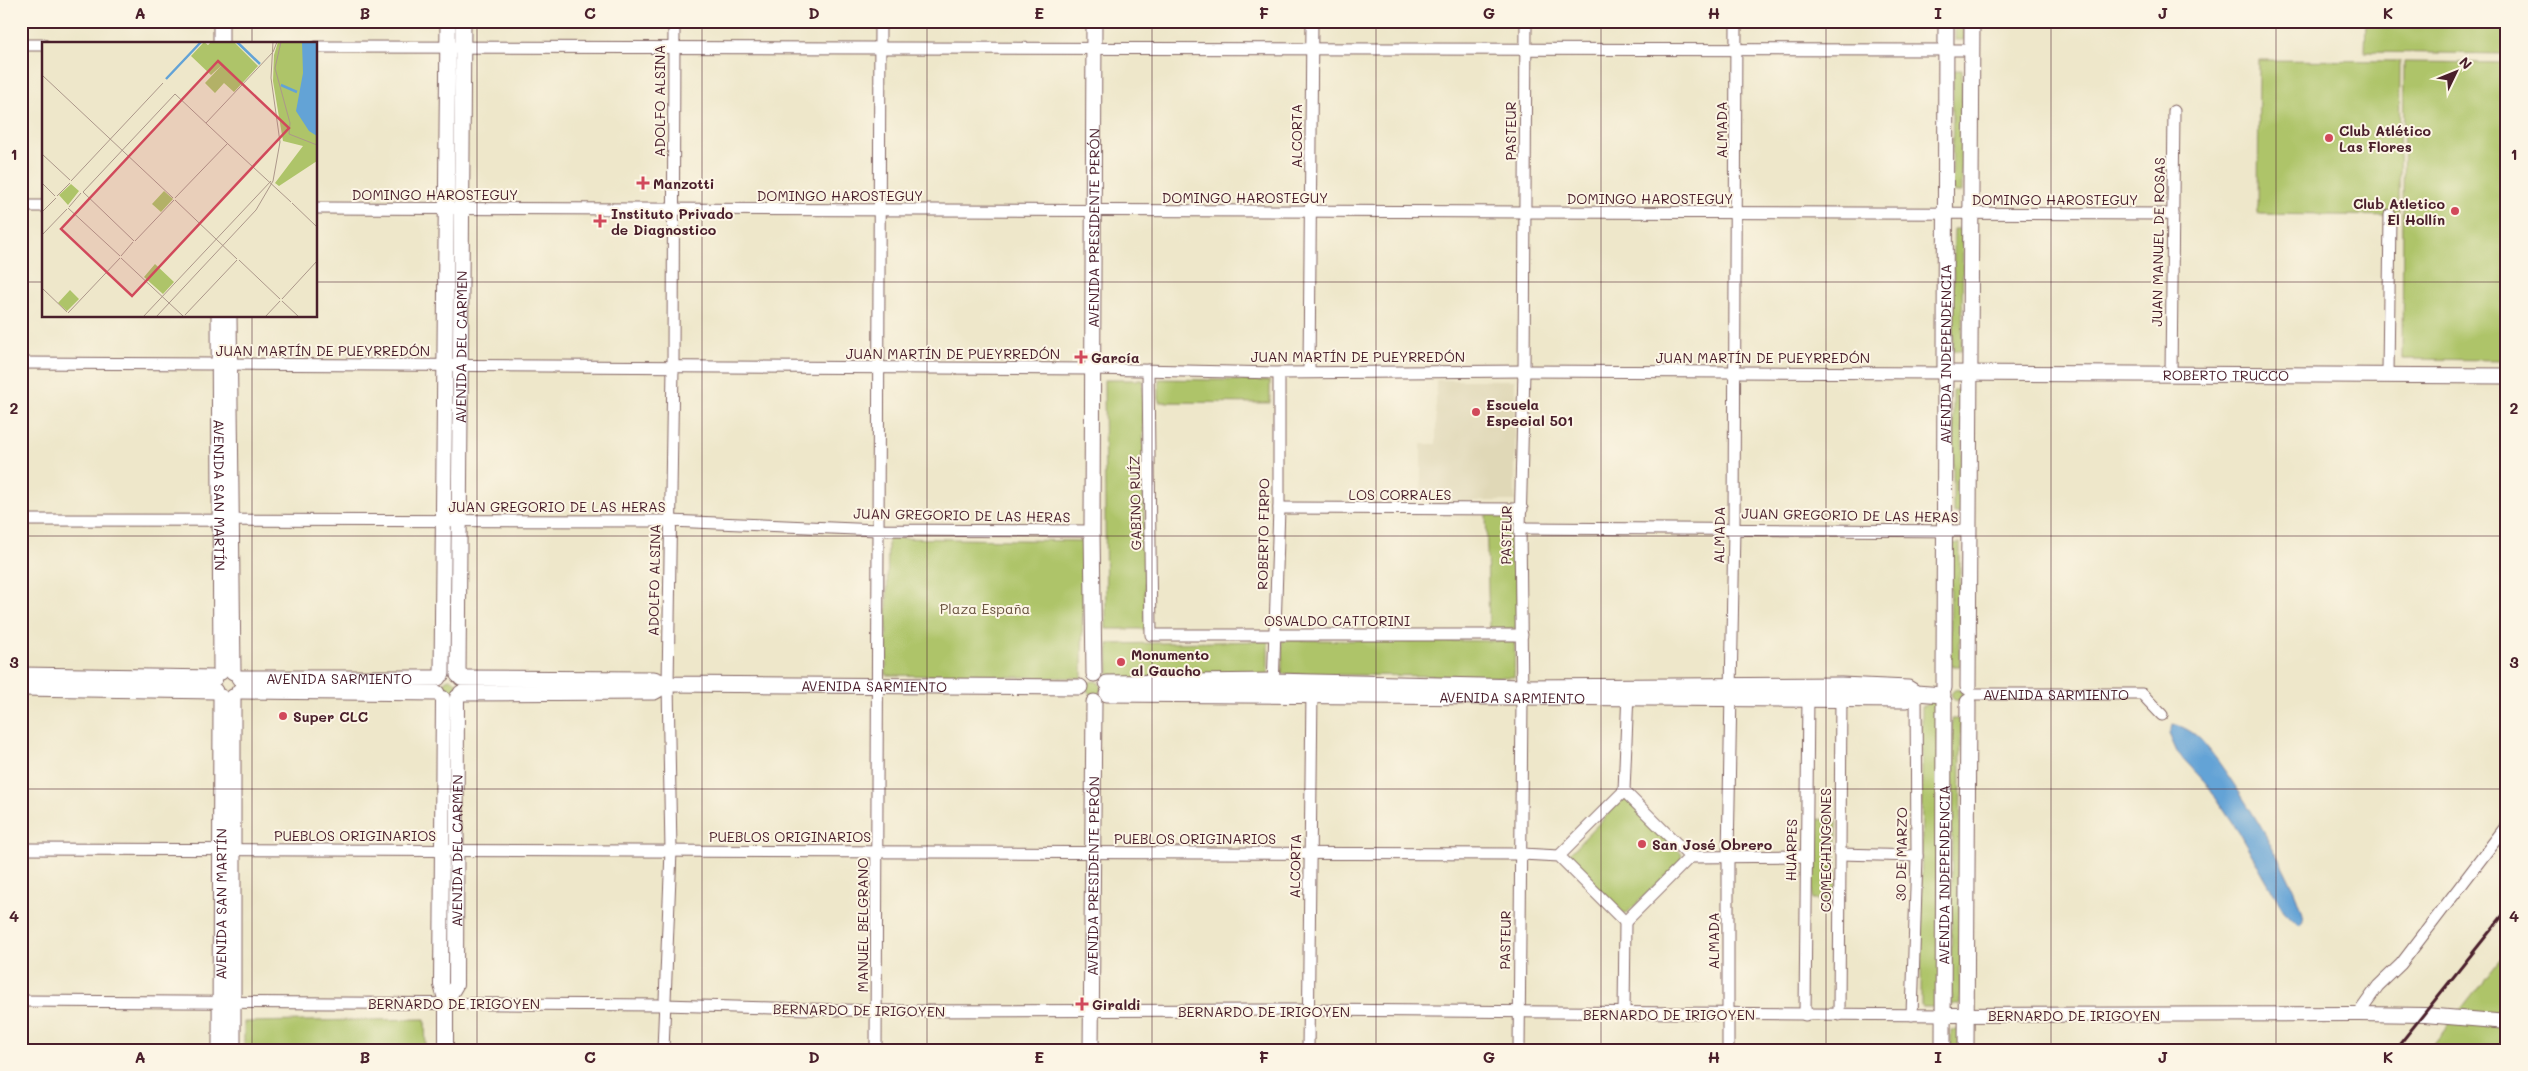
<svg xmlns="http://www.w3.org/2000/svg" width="2528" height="1071" viewBox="0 0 2528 1071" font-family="Mali,sans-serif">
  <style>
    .built { fill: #e0d8b7 }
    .green { fill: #aec469; stroke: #7c724a }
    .water { fill: #63a3d6; stroke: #566180 }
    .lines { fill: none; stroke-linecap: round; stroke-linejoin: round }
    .minor-casing { stroke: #836563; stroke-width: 13 }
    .tertiary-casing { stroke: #836563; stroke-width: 16 }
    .secondary-casing { stroke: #836563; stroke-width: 17 }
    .minor { stroke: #fff; stroke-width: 11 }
    .tertiary { stroke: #fff; stroke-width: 14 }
    .secondary { stroke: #fff; stroke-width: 15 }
    .rail { stroke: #4a1f2b; stroke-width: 3 }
    .grid { fill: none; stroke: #4a1f2b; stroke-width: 1; stroke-opacity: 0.55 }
    .poi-dot { fill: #d1495b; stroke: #fcf5e5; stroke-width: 2 }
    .labels { text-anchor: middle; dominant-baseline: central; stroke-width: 4; stroke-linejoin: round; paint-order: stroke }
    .street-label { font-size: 14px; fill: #4a1f2b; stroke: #fcf5e5 }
    .poi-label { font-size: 14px; font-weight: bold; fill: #4a1f2b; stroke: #fcf5e5; text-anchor: start }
    .park-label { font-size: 14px; fill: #68513e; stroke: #fcf5e5 }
    .inset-river { fill: none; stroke: #63a3d6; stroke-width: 2.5 }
    .inset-road { fill: none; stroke: #ac978a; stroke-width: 1 }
    .view { fill: #d1495b; fill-opacity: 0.15; stroke: #d1495b; stroke-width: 2.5 }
    .inset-edge { fill: none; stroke: #4a1f2b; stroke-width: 2.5 }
    .neatline { fill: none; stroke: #4a1f2b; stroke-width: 2 }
    .grid-label { font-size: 16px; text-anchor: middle; font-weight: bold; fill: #4a1f2b }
  </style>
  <rect width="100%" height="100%" fill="#fcf5e5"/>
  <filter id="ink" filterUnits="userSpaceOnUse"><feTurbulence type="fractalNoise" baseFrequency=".02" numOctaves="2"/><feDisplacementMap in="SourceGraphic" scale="10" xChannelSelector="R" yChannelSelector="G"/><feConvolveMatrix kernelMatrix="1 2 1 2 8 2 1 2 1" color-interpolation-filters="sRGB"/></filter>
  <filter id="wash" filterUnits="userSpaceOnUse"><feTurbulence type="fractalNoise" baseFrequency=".0096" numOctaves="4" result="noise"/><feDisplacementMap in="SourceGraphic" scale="20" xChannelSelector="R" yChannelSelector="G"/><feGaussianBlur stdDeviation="1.12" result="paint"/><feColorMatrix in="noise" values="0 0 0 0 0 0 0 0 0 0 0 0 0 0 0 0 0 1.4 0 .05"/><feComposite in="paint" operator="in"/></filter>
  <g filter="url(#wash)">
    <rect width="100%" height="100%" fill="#eee7ca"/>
    <!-- built -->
    <polygon class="built" points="1436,380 1515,380 1515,501 1421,501 1421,444 1436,444"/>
    <!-- green -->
    <g class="green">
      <rect x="1955" y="21" width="9" height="19"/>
      <polygon points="2366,21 2507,21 2507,54 2365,52"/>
      <polygon points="2259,60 2400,61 2399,216 2258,214"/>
      <polygon points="2404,62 2507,63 2507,360 2402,359"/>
      <polygon points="1953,70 1962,70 1962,192 1952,192"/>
      <polygon points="1954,229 1963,229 1962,351 1953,351"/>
      <polygon points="1159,379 1270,381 1270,403 1159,402"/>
      <polygon points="1104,380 1143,380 1145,629 1106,629"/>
      <polygon points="1953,390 1963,390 1962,513 1953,513"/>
      <polygon points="1486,512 1517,513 1519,628 1489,629"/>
      <polygon points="448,530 454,530 453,660 447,660"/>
      <polygon points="888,538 1083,541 1082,678 886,675"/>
      <polygon points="1960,543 1960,666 1950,666 1951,544"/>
      <polygon points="1282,640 1515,641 1514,677 1282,674"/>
      <polygon points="1268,641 1268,677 1109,680 1108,644"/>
      <circle cx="450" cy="686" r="7"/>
      <circle cx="1094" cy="688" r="7"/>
      <circle cx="1957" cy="695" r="5.5"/>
      <polygon points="1930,701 1939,701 1940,1007 1921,1007 1922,707"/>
      <polygon points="1952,718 1961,718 1960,1005 1951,1005"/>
      <polygon points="1627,799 1681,853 1682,859 1627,913 1624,913 1570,860 1569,854 1621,801"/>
      <polygon points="1813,819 1837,820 1836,900 1812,900"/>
      <polygon points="446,860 451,860 450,990 445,990"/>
      <polygon points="2507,950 2507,1050 2429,1050"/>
      <polygon points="425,1019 426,1050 244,1050 244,1022"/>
      <rect x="1951" y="1030" width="9" height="20"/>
    </g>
    <!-- water -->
    <path class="water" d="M 2173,724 C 2182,726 2193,732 2200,739 C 2226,766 2302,886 2303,922 L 2299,926 L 2284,911 L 2240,834 L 2205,782 L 2177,752 L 2169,734 Z"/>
  </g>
  <g filter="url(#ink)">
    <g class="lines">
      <defs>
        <g id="minor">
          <polyline points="21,45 44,45"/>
          <polyline points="316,47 1972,50"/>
          <polyline points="21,206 44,206"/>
          <polyline points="316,208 2173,214"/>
          <polyline points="21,363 1093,369 1279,373 1524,371 1945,373"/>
          <polyline points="1148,370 1151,635 1522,635"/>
          <polyline points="1309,371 1312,21"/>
          <polyline points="2171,373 2174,111"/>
          <polyline points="2388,374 2390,215"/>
          <polyline points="1279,508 1522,509"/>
          <polyline points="21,520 670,521 878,530 1092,531"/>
          <polyline points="1520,528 1969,531"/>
          <polyline points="1273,689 1279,508 1279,373"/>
          <path id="s1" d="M 1971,694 L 2142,694 L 2162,715"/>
          <polyline points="1624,791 1628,692"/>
          <polyline points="21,849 1522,854 1559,856 1625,922 1690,857 1624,791 1559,856"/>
          <polyline points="1840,854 1917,856"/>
          <polyline points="1690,857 1806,856"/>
          <polyline points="21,1001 664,1005 877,1011 1308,1010 1943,1015"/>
          <polyline points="1624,1014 1625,922"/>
          <polyline points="2358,1014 2378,986 2401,964 2507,825"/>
          <polyline points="1805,1015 1808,693"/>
          <polyline points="1839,1015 1841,692"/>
          <polyline points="1912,1015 1917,856 1916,693"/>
          <polyline points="663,1050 671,851 668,684 673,367 674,21"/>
          <polyline points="876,1050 880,21"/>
          <polyline points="1308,1050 1312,689"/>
          <polyline points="1519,1050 1522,698 1520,528 1524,371 1526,21"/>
          <polyline points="1728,1050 1728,856 1734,528 1736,21"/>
        </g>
        <g id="tertiary">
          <polyline points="443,698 441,985 446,1002 446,1050"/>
          <path id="s2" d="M 446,1002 L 456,985 L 457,697"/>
          <polyline points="1943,1015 2358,1014 2425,1015 2507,1022"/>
        </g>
        <g id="secondary">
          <polyline points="221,21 221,44"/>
          <path id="s3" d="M 219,316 L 221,672"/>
          <polyline points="229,316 233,672"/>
          <path id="s4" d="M 1945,373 L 2507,376"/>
          <polyline points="442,674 448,21"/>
          <path id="s5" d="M 1094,674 L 1092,531 L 1094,21"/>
          <polyline points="21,675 215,678"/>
          <path id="s6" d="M 458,675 L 463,21"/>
          <path id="s7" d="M 239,678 L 438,678"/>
          <path id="s8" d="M 461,678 L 654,679 L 668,684 L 1080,687"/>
          <polyline points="1107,683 1273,681 1522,687 1841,685 1908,688 1916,693 1943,695"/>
          <polyline points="1968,687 1972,21"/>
          <polyline points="21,688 215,691"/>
          <path id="s9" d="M 1944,688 L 1946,21"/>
          <polyline points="239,691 437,693"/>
          <polyline points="461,693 654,692 668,684"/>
          <path id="s10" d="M 1107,694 L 1906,700 L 1916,693"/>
          <path id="s11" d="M 220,1050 L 221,697"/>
          <polyline points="233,1050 233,697"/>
          <path id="s12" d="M 1091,1050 L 1094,702"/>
          <path id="s13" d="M 1943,1050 L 1944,701"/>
          <polyline points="1966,1050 1968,702"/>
        </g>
      </defs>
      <!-- minor casing -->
      <use href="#minor" class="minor-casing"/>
      <!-- tertiary casing -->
      <use href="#tertiary" class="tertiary-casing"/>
      <!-- secondary casing -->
      <use href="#secondary" class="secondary-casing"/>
      <!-- minor -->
      <use href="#minor" class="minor"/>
      <!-- tertiary -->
      <use href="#tertiary" class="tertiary"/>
      <!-- secondary -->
      <use href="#secondary" class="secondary"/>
      <!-- rail -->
      <polyline class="rail" points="2395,1050 2507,910"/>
    </g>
  </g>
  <!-- grid -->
  <path class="grid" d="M 252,21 L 252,44M 477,21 L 477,1050M 702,21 L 702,1050M 927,21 L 927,1050M 1152,21 L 1152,1050M 1376,21 L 1376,1050M 1601,21 L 1601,1050M 1826,21 L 1826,1050M 2051,21 L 2051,1050M 2276,21 L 2276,1050M 21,282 L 44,282M 316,282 L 2507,282M 252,316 L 252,1050M 21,536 L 2507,536M 21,789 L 2507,789"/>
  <!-- markers -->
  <g class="poi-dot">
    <circle cx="2329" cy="138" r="5"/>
    <path d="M640.5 175.5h5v5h5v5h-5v5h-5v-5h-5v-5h5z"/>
    <circle cx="2455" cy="211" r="5"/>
    <path d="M597.5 213.5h5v5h5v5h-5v5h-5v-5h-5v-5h5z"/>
    <path d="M1078.5 349.5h5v5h5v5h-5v5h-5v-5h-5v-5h5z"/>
    <circle cx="1476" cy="412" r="5"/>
    <circle cx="1121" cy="662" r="5"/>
    <circle cx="283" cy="716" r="5"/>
    <circle cx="1642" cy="844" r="5"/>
    <path d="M1079.5 996.5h5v5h5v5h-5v5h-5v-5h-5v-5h5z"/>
  </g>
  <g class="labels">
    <!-- street labels -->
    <g class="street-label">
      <text transform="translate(659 101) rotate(-90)">ADOLFO ALSINA</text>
      <text transform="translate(1721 130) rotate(-90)">ALMADA</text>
      <text transform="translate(1510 131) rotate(-90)">PASTEUR</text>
      <text transform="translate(1296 136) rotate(-90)">ALCORTA</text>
      <text x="435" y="194">DOMINGO HAROSTEGUY</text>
      <text x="840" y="195">DOMINGO HAROSTEGUY</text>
      <text x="1245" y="197">DOMINGO HAROSTEGUY</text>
      <text x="1650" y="198">DOMINGO HAROSTEGUY</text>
      <text x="2055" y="199">DOMINGO HAROSTEGUY</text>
      <text stroke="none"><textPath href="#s5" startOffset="446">AVENIDA PRESIDENTE PERÓN</textPath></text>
      <text transform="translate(2158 242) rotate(-89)">JUAN MANUEL DE ROSAS</text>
      <text stroke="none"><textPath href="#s6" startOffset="328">AVENIDA DEL CARMEN</textPath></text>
      <text x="323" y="350">JUAN MARTÍN DE PUEYRREDÓN</text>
      <text x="953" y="353">JUAN MARTÍN DE PUEYRREDÓN</text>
      <text stroke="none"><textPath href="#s9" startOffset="334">AVENIDA INDEPENDENCIA</textPath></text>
      <text x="1358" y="356">JUAN MARTÍN DE PUEYRREDÓN</text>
      <text x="1763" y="357">JUAN MARTÍN DE PUEYRREDÓN</text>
      <text stroke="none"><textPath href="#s4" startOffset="281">ROBERTO TRUCCO</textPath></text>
      <text stroke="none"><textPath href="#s3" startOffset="179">AVENIDA SAN MARTÍN</textPath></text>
      <text x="1400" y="494">LOS CORRALES</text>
      <text transform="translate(1135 503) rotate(-91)">GABINO RUÍZ</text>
      <text x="557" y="506">JUAN GREGORIO DE LAS HERAS</text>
      <text transform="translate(962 515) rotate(1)">JUAN GREGORIO DE LAS HERAS</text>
      <text transform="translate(1850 515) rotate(1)">JUAN GREGORIO DE LAS HERAS</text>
      <text transform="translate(1263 534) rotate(-89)">ROBERTO FIRPO</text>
      <text transform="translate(1506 535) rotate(-89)">PASTEUR</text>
      <text transform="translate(1719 535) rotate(-89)">ALMADA</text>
      <text transform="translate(654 580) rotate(-89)">ADOLFO ALSINA</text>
      <text x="1337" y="620">OSVALDO CATTORINI</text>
      <text stroke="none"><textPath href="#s7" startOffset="100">AVENIDA SARMIENTO</textPath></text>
      <text stroke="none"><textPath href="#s8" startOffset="414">AVENIDA SARMIENTO</textPath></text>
      <text stroke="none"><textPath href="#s1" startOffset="85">AVENIDA SARMIENTO</textPath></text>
      <text stroke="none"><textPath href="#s10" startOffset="405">AVENIDA SARMIENTO</textPath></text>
      <text x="355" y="835">PUEBLOS ORIGINARIOS</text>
      <text x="790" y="836">PUEBLOS ORIGINARIOS</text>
      <text x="1195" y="838">PUEBLOS ORIGINARIOS</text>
      <text transform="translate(1791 850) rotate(-89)">HUARPES</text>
      <text transform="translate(1825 850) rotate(-90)">COMECHINGONES</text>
      <text stroke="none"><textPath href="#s2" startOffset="154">AVENIDA DEL CARMEN</textPath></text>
      <text transform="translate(1901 854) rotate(-89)">30 DE MARZO</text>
      <text transform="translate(1295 866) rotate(-89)">ALCORTA</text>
      <text stroke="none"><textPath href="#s13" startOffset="175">AVENIDA INDEPENDENCIA</textPath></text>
      <text stroke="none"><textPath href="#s12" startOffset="174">AVENIDA PRESIDENTE PERÓN</textPath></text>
      <text stroke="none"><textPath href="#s11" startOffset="146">AVENIDA SAN MARTÍN</textPath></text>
      <text transform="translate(862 925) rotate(-90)">MANUEL BELGRANO</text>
      <text transform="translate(1505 940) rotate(-89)">PASTEUR</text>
      <text transform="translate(1713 941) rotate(-90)">ALMADA</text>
      <text x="454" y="1003">BERNARDO DE IRIGOYEN</text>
      <text transform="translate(859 1010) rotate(1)">BERNARDO DE IRIGOYEN</text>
      <text x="1264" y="1011">BERNARDO DE IRIGOYEN</text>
      <text x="1669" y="1014">BERNARDO DE IRIGOYEN</text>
      <text x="2074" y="1015">BERNARDO DE IRIGOYEN</text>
    </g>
    <!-- poi labels -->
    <g class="poi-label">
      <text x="2339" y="130">Club Atlético<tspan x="2339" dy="16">Las Flores</tspan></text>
      <text x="653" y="183">Manzotti</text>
      <text x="2445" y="203" text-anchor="end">Club Atletico<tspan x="2445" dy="16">El Hollín</tspan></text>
      <text x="611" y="213">Instituto Privado<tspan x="611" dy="16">de Diagnostico</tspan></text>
      <text x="1091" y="357">García</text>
      <text x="1486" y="404">Escuela<tspan x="1486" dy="16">Especial 501</tspan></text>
      <text x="1131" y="654">Monumento<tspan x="1131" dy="16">al Gaucho</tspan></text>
      <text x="293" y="716">Super CLC</text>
      <text x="1652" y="844">San José Obrero</text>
      <text x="1092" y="1004">Giraldi</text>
    </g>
    <!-- park labels -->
    <g class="park-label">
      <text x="985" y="608">Plaza España</text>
    </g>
  </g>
  <!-- overview -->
  <g transform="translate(42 42)">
    <rect width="275" height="275" fill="#eee7ca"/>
    <path d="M 162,0 L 166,3 L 169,0 L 192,0 L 216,24 L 192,50 L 182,41 L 173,51 L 163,41 L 180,23 L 169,33 L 149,14 ZM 236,0 L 275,0 L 275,119 L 237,144 L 233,141 L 261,104 L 241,99 L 231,39 L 232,13 ZM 29,142 L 37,149 L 26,163 L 17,153 ZM 122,149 L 131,157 L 119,170 L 110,162 ZM 113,222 L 132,240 L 121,252 L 102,235 ZM 28,248 L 37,257 L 25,269 L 16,261 Z" fill="#aec469"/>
    <path d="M 260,0 L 275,0 L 275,94 L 267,89 L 254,69 L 261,31 Z" fill="#63a3d6"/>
    <path class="inset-river" d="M 195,0 L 218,22M 124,37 L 159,0M 239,43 L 255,50"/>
    <path class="inset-road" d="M 239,0 L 233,26 L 248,81 L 247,92 L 275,103M 0,33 L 131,156M 133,52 L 185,101M 164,81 L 231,10 L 235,0M 186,102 L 249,160M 0,112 L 28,138M 29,139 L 121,41M 0,141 L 13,154M 41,150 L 133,52M 41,150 L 92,199M 15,154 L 28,141M 133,156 L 186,101M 133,158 L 195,217M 250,161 L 275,185M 27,165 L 39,151M 26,166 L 78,214M 0,170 L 14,156M 0,193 L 25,167M 93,199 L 132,158M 79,214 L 91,200M 79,216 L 141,274M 197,218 L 238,257M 0,246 L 25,270M 240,257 L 275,219M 240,259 L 257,275M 26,271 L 78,216M 143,273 L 195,218M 101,275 L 229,139M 114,275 L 214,168 L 231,139 L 238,100 L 229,36 L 231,0M 223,275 L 238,259"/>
    <path class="view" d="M 176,19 L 247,86 L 90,254 L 19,187 Z"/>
    <rect width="275" height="275" class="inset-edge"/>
  </g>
  <!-- margin -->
  <rect width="2528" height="1071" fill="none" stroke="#fcf5e5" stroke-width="55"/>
  <!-- north arrow -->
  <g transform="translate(2456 72) rotate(47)" stroke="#fcf5e5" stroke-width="4" paint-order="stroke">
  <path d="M0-4L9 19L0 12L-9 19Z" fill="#4a1f2b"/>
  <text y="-8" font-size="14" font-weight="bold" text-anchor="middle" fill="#4a1f2b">N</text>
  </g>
  <rect x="28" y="28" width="2472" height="1016" class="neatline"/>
  <g class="grid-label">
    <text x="140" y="19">A</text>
    <text x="365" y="19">B</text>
    <text x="590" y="19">C</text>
    <text x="814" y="19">D</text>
    <text x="1039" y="19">E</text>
    <text x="1264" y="19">F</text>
    <text x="1489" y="19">G</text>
    <text x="1714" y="19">H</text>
    <text x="1938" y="19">I</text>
    <text x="2163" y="19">J</text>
    <text x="2388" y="19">K</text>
    <text x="14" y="160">1</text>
    <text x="2514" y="160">1</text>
    <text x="14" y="414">2</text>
    <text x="2514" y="414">2</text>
    <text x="14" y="668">3</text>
    <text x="2514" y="668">3</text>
    <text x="14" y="922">4</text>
    <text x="2514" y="922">4</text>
    <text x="140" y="1063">A</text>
    <text x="365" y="1063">B</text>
    <text x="590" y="1063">C</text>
    <text x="814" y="1063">D</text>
    <text x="1039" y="1063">E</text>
    <text x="1264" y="1063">F</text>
    <text x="1489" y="1063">G</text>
    <text x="1714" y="1063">H</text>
    <text x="1938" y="1063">I</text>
    <text x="2163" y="1063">J</text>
    <text x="2388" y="1063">K</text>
  </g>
</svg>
